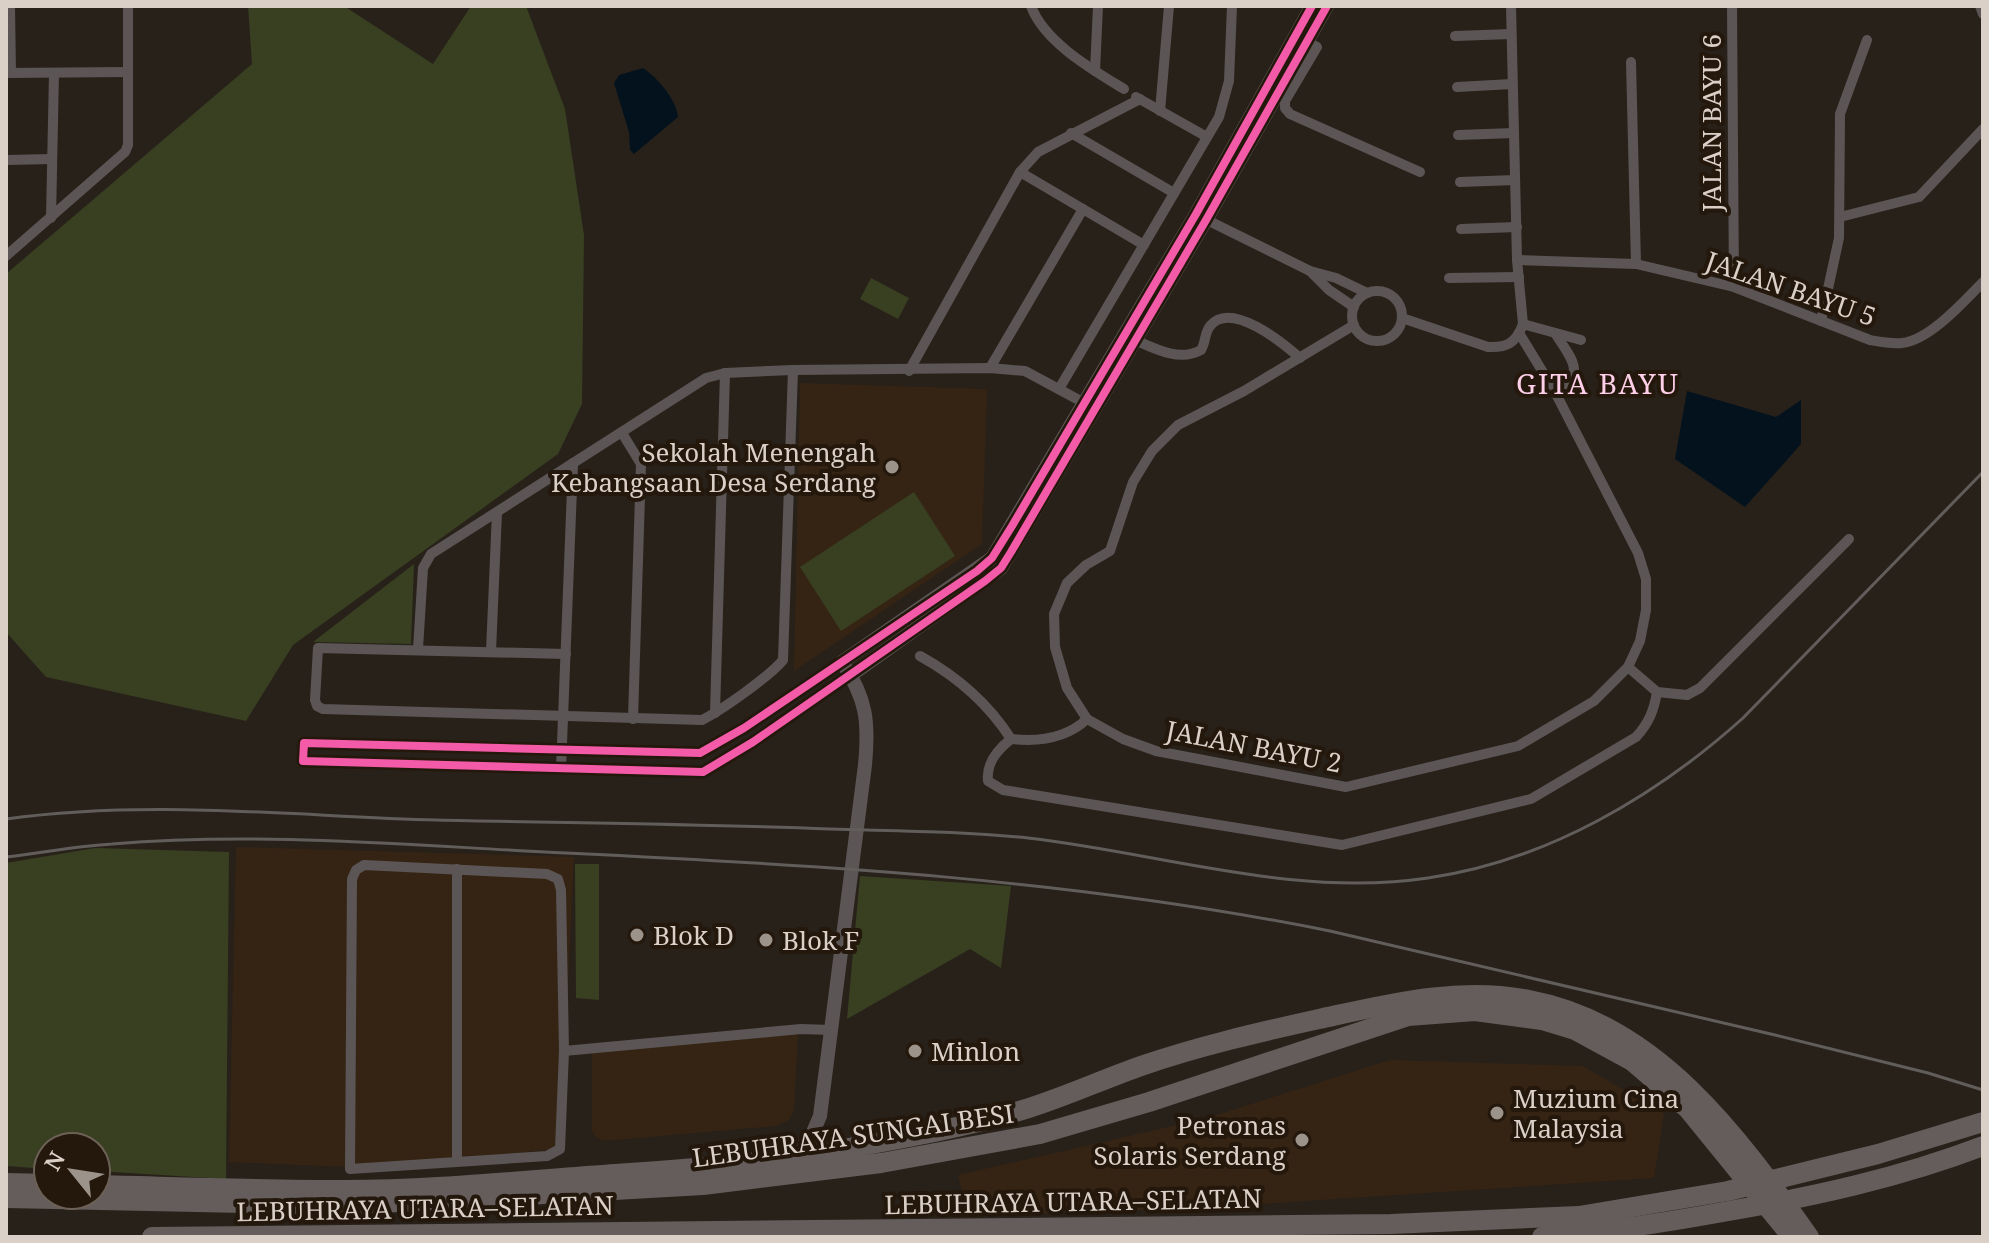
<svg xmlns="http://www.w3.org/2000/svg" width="1989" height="1243" viewBox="0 0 1989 1243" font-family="'Noto Serif',serif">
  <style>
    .built { fill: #352414 }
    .green { fill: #384021 }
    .water { fill: #04121e }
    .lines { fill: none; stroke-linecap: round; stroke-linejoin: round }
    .minor { stroke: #5b5655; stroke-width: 10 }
    .tertiary { stroke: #5b5655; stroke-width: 14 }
    .motorway { stroke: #645d5b; stroke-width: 20 }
    .rail { stroke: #615d5b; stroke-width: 3 }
    .cycleway-casing { stroke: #24170b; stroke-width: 13 }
    .cycleway { stroke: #f35aa7; stroke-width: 8 }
    .poi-dot { fill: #9c938b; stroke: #24170b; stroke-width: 3 }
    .labels { text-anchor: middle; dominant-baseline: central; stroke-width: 8; stroke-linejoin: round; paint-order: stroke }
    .street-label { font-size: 26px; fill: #dad0c8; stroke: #24170b }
    .poi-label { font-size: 26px; fill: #dad0c8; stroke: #24170b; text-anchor: start }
    .neighbourhood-label { font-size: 28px; letter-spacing: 2px; fill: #fdcfe8; stroke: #24170b }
  </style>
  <rect width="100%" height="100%" fill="#28211a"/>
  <!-- built -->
  <g class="built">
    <polygon points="800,383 987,389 982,544 794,671"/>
    <polygon points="236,847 574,857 560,1149 348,1167 229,1162"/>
    <polygon points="798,1033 794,1110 789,1120 776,1126 603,1141 596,1137 592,1131 592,1053"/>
    <polygon points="1390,1060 1583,1066 1664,1114 1654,1178 1198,1208 968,1216 958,1175 1204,1119"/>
  </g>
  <!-- green -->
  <g class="green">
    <polygon points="248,6 344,6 433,64 471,6 526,6 565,109 584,235 582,404 558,454 293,645 246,721 46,677 6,632 6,274 252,64"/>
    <polygon points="871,278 909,298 898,319 860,299"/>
    <polygon points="914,492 955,556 841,631 800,567"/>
    <polygon points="414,564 411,644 313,642"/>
    <polygon points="95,848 229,852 226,1179 96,1171 96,1147 48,1147 48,1169 6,1166 6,863"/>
    <polygon points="575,864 599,864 599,1000 576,998"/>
    <polygon points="860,876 1011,886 1001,968 970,949 847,1019"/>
  </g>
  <!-- water -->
  <g class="water">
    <path d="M 643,68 C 657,77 677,100 678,117 L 634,154 L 630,150 L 629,132 L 614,83 L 619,75 Z"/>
    <polygon points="1687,391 1776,417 1801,400 1801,444 1745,507 1675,459"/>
  </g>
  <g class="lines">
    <!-- minor -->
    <g class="minor">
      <polyline points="10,6 11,73"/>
      <path d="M 1031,6 C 1044,42 1093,70 1124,89"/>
      <polyline points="1732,6 1734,287"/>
      <polyline points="1980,6 1983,14"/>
      <polyline points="1455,36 1511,34"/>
      <polyline points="1307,42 1317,47 1285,101 1285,108 1290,114 1420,172"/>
      <polyline points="1631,62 1636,264"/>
      <polyline points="1095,71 1098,6"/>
      <polyline points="6,73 128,72"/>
      <polyline points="1457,87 1512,84"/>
      <polyline points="1136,97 1207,137"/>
      <polyline points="1160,111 1169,6"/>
      <polyline points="1071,133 1174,193"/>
      <polyline points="1458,135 1514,133"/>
      <polyline points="6,160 52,159"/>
      <polyline points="1020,172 1144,245"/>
      <polyline points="1460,182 1515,180"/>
      <polyline points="1201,217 1310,271 1336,278 1367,293"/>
      <polyline points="1840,217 1919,197 1983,129"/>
      <polyline points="51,218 54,73"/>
      <polyline points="1461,229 1517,227"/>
      <polyline points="6,256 125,152 128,145 128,6"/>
      <path d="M 1517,260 L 1636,264 L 1734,287 L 1870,340 C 1881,342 1891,344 1902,343 C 1930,340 1964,301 1983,282"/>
      <polyline points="1312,273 1329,290 1354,307"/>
      <polyline points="1449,278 1519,277"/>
      <circle cx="1377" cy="316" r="25"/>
      <path d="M 1402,318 L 1488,347 C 1507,348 1516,343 1523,324 L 1517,260 L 1511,6"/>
      <polyline points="1821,321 1839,238 1840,114 1867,40"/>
      <polyline points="1523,324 1581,340"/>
      <polyline points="1354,325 1244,391 1178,425 1152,451 1133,482 1110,551 1086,565 1067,583 1054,614 1055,647 1067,688 1087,719 1123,739 1156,751 1346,787 1518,746 1594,701 1628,667 1640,641 1646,610 1646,579 1638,553 1555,392 1519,333"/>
      <path d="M 1555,333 C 1571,359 1588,373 1555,392"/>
      <path d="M 1135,340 C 1155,349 1180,362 1201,350 C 1206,342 1204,334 1210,326 C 1231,300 1283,343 1300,358"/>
      <polyline points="990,368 1083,209"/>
      <polyline points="909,371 1020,172 1038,152 1140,99"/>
      <polyline points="1059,389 1219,117 1229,81 1232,6"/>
      <polyline points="622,433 641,464 633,719"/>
      <polyline points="418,649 423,568 431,554 706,378 725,373 793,370 990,368 1025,371 1090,406"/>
      <polyline points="491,651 497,512"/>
      <path d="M 566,654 L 318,648 L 315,700 L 317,706 L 323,709 L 702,720 C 722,710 770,676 783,660 L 793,370"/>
      <path d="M 920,656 C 958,677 988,703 1011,739 C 1039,742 1066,739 1087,719"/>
      <polyline points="842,662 744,728 700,753 304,743 303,761 703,772 753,742 851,675"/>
      <polyline points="1657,692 1687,695 1700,688 1849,539"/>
      <polyline points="715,713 725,373"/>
      <path d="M 1011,739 C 997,750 986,763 988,781 L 1003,790 L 1342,845 L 1531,799 L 1636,737 C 1649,723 1654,710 1657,692 L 1628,667"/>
      <polyline points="561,769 573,463"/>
      <polygon points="364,865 547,874 558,879 561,890 564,1051 560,1149 547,1156 350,1169 352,879 356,870"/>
      <polyline points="564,1051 801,1029 831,1030"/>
      <polyline points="457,1161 457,869"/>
    </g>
    <!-- tertiary -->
    <g class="tertiary">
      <polyline points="851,675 1001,568 1206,220 1327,6"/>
      <path d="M 791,1156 L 811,1137 L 820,1116 L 865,765 C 869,722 867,699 842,662 L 992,558 L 1196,214 L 1312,6"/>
    </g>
    <!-- motorway -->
    <g class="motorway">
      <polyline points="6,1183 48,1184"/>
      <path d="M 96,1185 C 179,1187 262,1190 345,1190 C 430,1190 517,1181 602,1175 C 685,1169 768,1164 849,1148 C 910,1137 971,1126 1029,1108 C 1067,1096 1104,1079 1141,1066 C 1199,1046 1260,1032 1319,1019 C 1388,1004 1458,986 1529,1000 C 1657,1024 1738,1136 1809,1237"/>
      <polyline points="6,1198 344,1205 703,1185 881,1163 1040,1134 1149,1102 1408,1016 1475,1011 1542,1020 1575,1030 1632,1061 1688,1109 1792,1237"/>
      <polyline points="152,1237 1391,1224 1579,1216 1728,1191 1878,1154 1983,1122"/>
      <path d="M 1542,1237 C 1603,1232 1663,1223 1723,1212 C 1812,1197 1899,1178 1983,1146"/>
    </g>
    <!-- rail -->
    <g class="rail">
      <path d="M 6,819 C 149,799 293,816 436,820 C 567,823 699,824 830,829 C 896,831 962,831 1028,838 C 1160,853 1293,898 1428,878 C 1546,861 1655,797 1743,718 L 1983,472"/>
      <path d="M 6,857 C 41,853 77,846 112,844 C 263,831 416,846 566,853 C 822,865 1078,880 1330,931 L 1775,1035 L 1928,1073 L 1983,1090"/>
    </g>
    <defs>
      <polyline id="cycleway" points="1312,6 1196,214 1012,526 992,558 977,571 744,728 700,753 304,743 303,761 703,772 753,742 985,581 1001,568 1011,552 1206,220 1327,6"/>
    </defs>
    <!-- cycleway casing -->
    <use href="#cycleway" class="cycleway-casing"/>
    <!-- cycleway -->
    <use href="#cycleway" class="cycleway"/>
  </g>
  <!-- markers -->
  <g class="poi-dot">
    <circle cx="892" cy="467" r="8"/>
    <circle cx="637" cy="935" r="8"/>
    <circle cx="766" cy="940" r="8"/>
    <circle cx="915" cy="1051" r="8"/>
    <circle cx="1497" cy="1113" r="8"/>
    <circle cx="1302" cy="1140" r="8"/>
  </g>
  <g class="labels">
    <!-- street labels -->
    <g class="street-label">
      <text transform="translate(1711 123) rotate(-90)">JALAN BAYU 6</text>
      <text transform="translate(1791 288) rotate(19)">JALAN BAYU 5</text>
      <text transform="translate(1254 746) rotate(11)">JALAN BAYU 2</text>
      <text transform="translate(853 1135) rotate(-8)">LEBUHRAYA SUNGAI BESI</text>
      <text transform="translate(1073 1201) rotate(-1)">LEBUHRAYA UTARA–SELATAN</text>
      <text transform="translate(425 1208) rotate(-1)">LEBUHRAYA UTARA–SELATAN</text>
    </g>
    <!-- poi labels -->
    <g class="poi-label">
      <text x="876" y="452" text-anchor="end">Sekolah Menengah<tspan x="876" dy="30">Kebangsaan Desa Serdang</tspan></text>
      <text x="653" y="935">Blok D</text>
      <text x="782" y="940">Blok F</text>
      <text x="931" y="1051">Minlon</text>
      <text x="1513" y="1098">Muzium Cina<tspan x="1513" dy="30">Malaysia</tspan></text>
      <text x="1286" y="1125" text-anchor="end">Petronas<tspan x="1286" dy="30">Solaris Serdang</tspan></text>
    </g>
    <!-- neighbourhood labels -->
    <g class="neighbourhood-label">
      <text x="1598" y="383">GITA BAYU</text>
    </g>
  </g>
  <!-- border -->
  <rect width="1989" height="1243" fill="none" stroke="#dad0c8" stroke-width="16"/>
  <!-- north arrow -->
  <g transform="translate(72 1171) rotate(300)"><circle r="38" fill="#24170b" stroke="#6d6157" stroke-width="2"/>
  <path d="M0-6L14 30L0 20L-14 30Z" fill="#9c938b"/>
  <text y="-12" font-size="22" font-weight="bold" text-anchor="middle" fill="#dad0c8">N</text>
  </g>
</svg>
